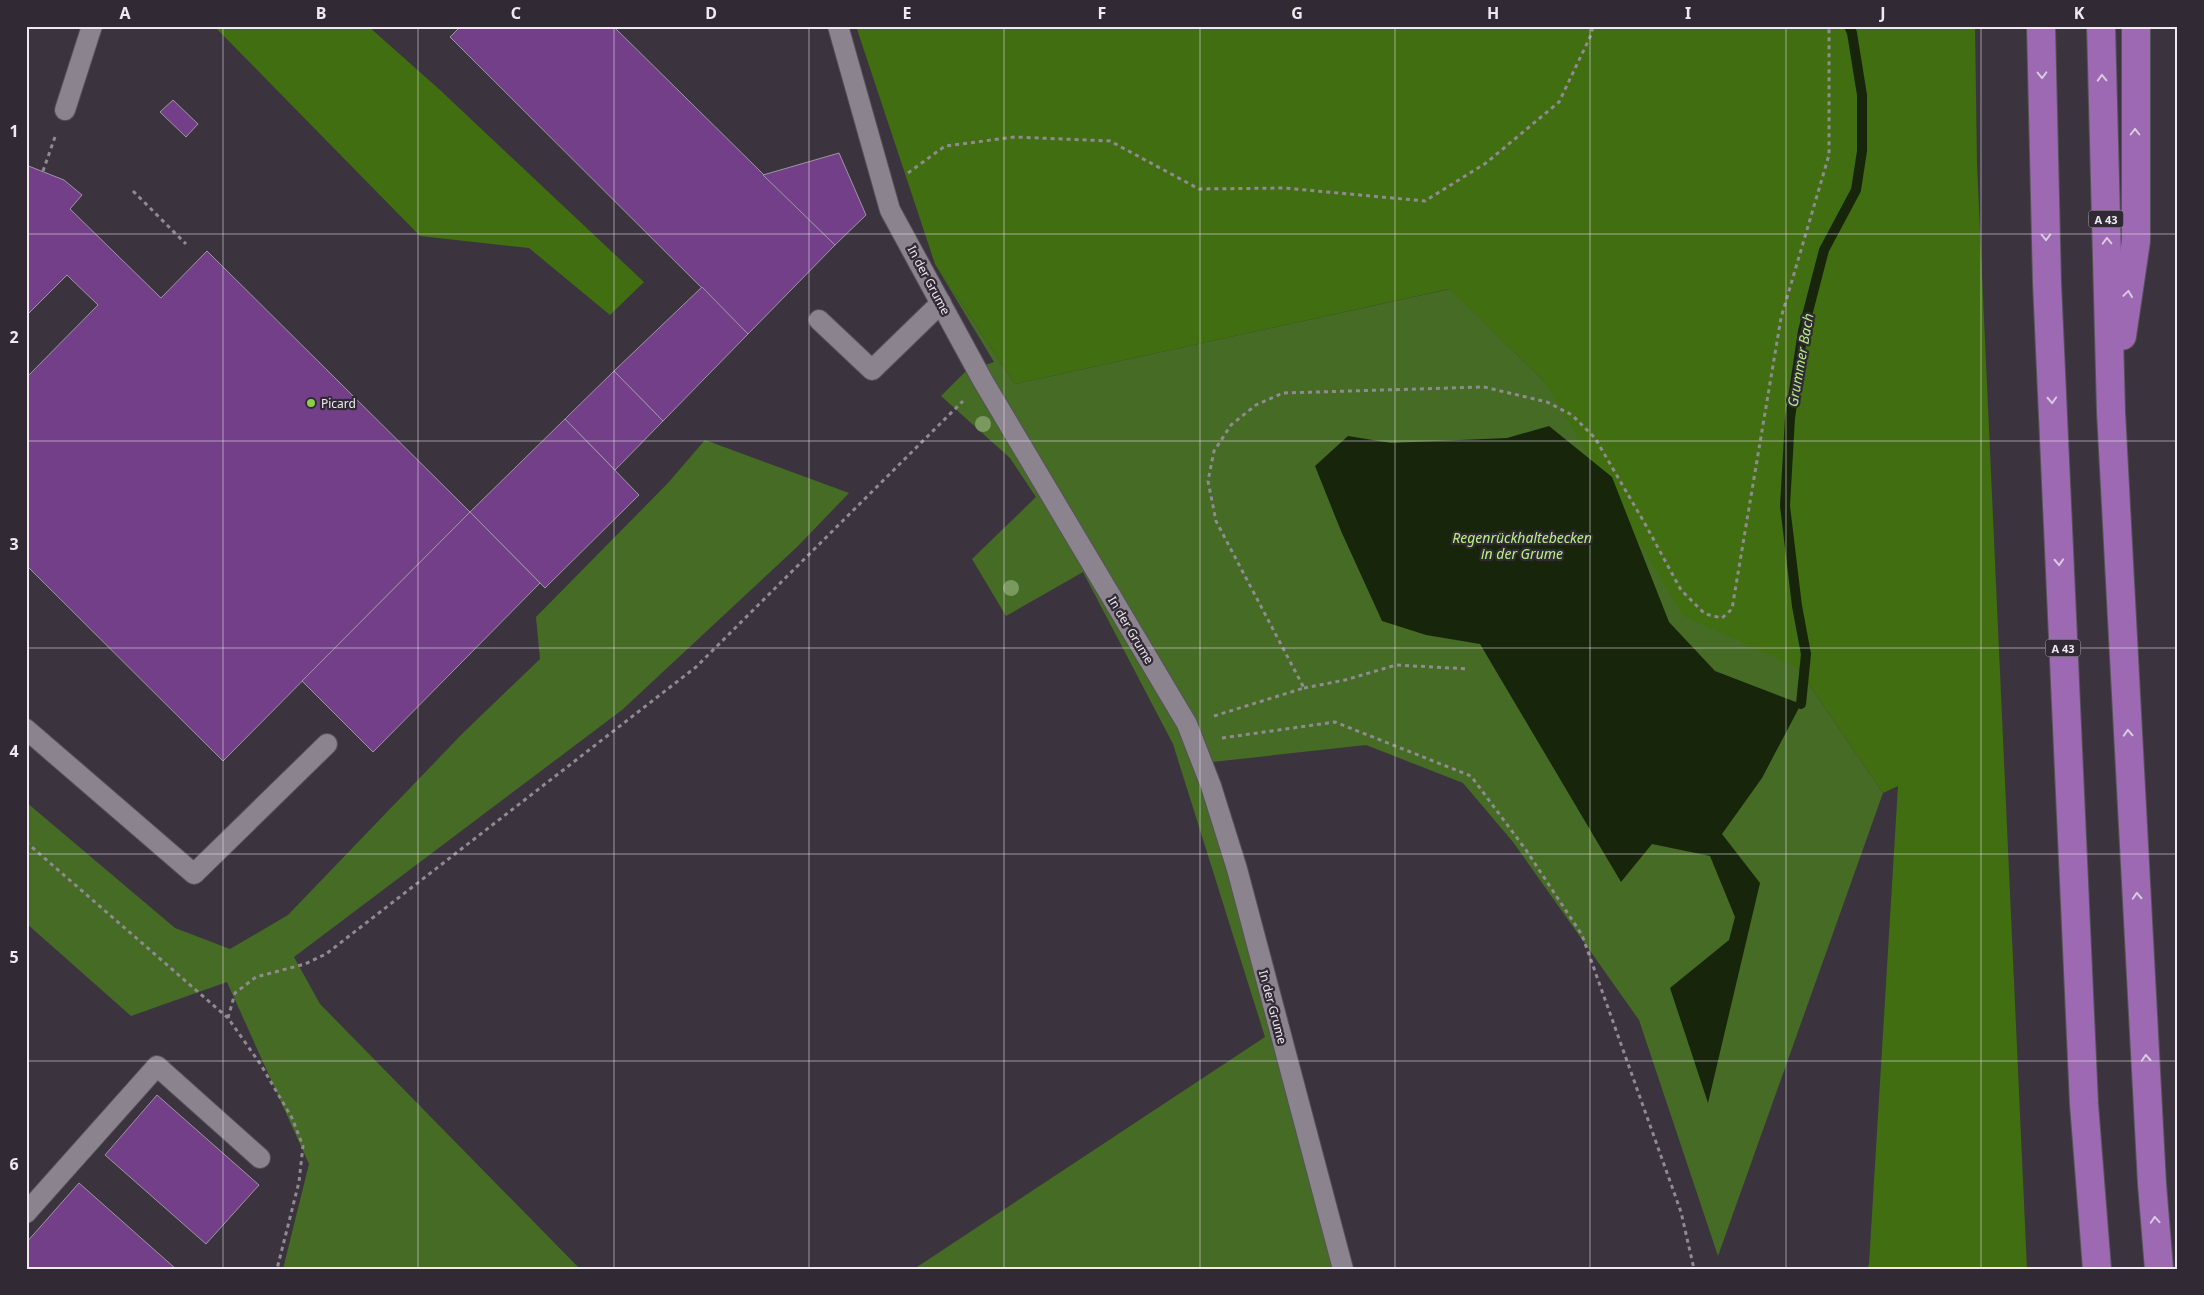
<svg xmlns="http://www.w3.org/2000/svg" width="2204" height="1295" viewBox="0 0 2204 1295" font-family="'Noto Sans',sans-serif">
  <style>
    .green { fill: #466b25 }
    .forest { fill: #426e12 }
    .water { fill: #17260a }
    .lines { fill: none; stroke-linecap: round; stroke-linejoin: round }
    .stream { stroke: #17260a; stroke-width: 10 }
    .building { fill: #733f89; stroke: #9e96a2 }
    .lane-casing { stroke: #57525a; stroke-width: 22 }
    .highway-casing { stroke: #57525a; stroke-width: 30 }
    .path { stroke: #908a92; stroke-width: 3; stroke-dasharray: 4 4; stroke-linecap: butt }
    .lane { stroke: #8b848f; stroke-width: 20 }
    .highway { stroke: #9c69b2; stroke-width: 28 }
    .tree { fill: #79995f }
    .oneway { stroke: #dacae1 }
    .grid { fill: none; stroke: #efeaf1; stroke-width: 1; stroke-opacity: 0.55 }
    .poi-dot { fill: #89cf48; stroke: #312a34; stroke-width: 2 }
    .labels { text-anchor: middle; dominant-baseline: central; stroke-width: 4.5; stroke-linejoin: round; paint-order: stroke }
    .shield { fill: #312a34; stroke: #b6b0b8; stroke-width: 1 }
    .shield-label { font-size: 11px; font-weight: bold; fill: #efeaf1 }
    .street-label { font-size: 12px; fill: #efeaf1; stroke: #312a34 }
    .poi-label { font-size: 12px; fill: #efeaf1; stroke: #312a34; text-anchor: start }
    .water-label { font-size: 14px; font-style: italic; fill: #b5f382; stroke: #312a34 }
    .neatline { fill: none; stroke: #efeaf1; stroke-width: 2 }
    .grid-label { font-size: 16px; text-anchor: middle; font-weight: bold; fill: #efeaf1 }
  </style>
  <rect width="100%" height="100%" fill="#3b343e"/>
  <!-- green -->
  <g class="green">
    <polygon points="935,264 1015,384 1450,289 1544,381 1798,668 1883,793 1718,1256 1639,1020 1513,842 1463,783 1366,745 1212,762 1351,1269 914,1269 1265,1037 1173,744 1083,572 1006,616 972,559 1036,497 1010,458 941,396 965,372 994,362"/>
    <polygon points="705,440 849,493 797,547 622,710 294,957 320,1004 580,1269 283,1269 309,1164 227,982 131,1016 26,923 26,802 175,928 230,949 288,915 462,734 540,659 536,617 668,483"/>
  </g>
  <!-- forest -->
  <g class="forest">
    <polygon points="214,26 368,26 440,90 644,282 610,315 529,248 420,236"/>
    <polygon points="856,26 1975,26 1977,164 2027,1269 1867,1269 1869,1264 1898,786 1883,793 1798,668 1683,616 1544,381 1449,289 1015,384 935,264"/>
  </g>
  <!-- water -->
  <polygon class="water" points="1549,426 1612,477 1669,622 1715,671 1801,704 1762,778 1722,834 1760,883 1708,1103 1670,988 1729,940 1735,917 1710,856 1652,844 1621,882 1480,644 1426,635 1382,621 1341,531 1315,466 1348,436 1391,443 1507,438"/>
  <g class="lines">
    <!-- stream -->
    <polyline class="stream" points="1801,704 1806,654 1797,606 1785,506 1790,418 1803,331 1824,250 1856,190 1862,151 1862,95 1852,33 1849,26"/>
  </g>
  <!-- building -->
  <g class="building">
    <polygon points="461,26 613,26 835,245 748,334 450,37"/>
    <polygon points="173,100 198,124 186,137 160,112"/>
    <polygon points="839,153 866,215 835,245 763,175"/>
    <polygon points="26,165 64,180 82,195 70,209 161,298 207,251 470,512 223,761 26,565 26,378 98,305 67,275 26,316"/>
    <polygon points="702,287 748,334 663,421 614,371"/>
    <polygon points="614,371 663,421 615,470 565,419"/>
    <polygon points="565,419 639,495 545,588 470,512"/>
    <polygon points="470,512 540,583 373,752 302,681"/>
    <polygon points="157,1095 259,1185 206,1244 105,1155"/>
    <polygon points="79,1183 176,1269 26,1269 26,1243"/>
  </g>
  <g class="lines">
    <defs>
      <g id="lane">
        <polyline points="838,26 890,210 983,381 1187,724 1211,786 1237,869 1343,1269"/>
        <polyline points="65,110 92,26"/>
        <polyline points="819,320 872,370 941,303"/>
        <polyline points="26,729 194,874 327,744"/>
        <polyline points="26,1213 157,1066 260,1158"/>
      </g>
      <g id="highway">
        <polyline points="2041,26 2047,283 2084,1104 2097,1269"/>
        <polyline points="2101,26 2111,412 2152,1184 2159,1269"/>
        <polyline points="2122,336 2136,241 2136,26"/>
      </g>
    </defs>
    <!-- lane casing -->
    <use href="#lane" class="lane-casing"/>
    <!-- highway casing -->
    <use href="#highway" class="highway-casing"/>
    <!-- path -->
    <g class="path">
      <polyline points="43,171 55,137"/>
      <polyline points="908,173 945,146 1015,137 1110,141 1199,189 1284,188 1425,201 1486,163 1559,102 1591,35 1593,26"/>
      <polyline points="133,191 186,244"/>
      <polyline points="1304,688 1345,680 1396,665 1469,669"/>
      <polyline points="1214,716 1304,688 1216,521 1208,481 1214,451 1231,425 1256,405 1283,393 1484,387 1547,402 1572,415 1595,438 1644,522 1681,590 1705,614 1722,618 1732,609 1781,318 1829,155 1829,26"/>
      <polyline points="1222,738 1335,722 1471,776 1526,850 1582,935 1681,1212 1694,1269"/>
      <polyline points="26,842 228,1018 261,1065 292,1118 303,1146 299,1182 277,1269"/>
      <polyline points="228,1018 235,993 256,977 305,964 326,954 696,667 963,401"/>
    </g>
    <!-- lane -->
    <use href="#lane" class="lane"/>
    <!-- highway -->
    <use href="#highway" class="highway"/>
  </g>
  <!-- trees -->
  <g class="tree">
    <circle cx="983" cy="424" r="8"/>
    <circle cx="1011" cy="588" r="8"/>
  </g>
  <!-- one-way arrows -->
  <defs><path id="oneway-chevron" d="M-2-3.5L2.5 0L-2 3.5" fill="none" stroke-width="1.6" stroke-linecap="round" stroke-linejoin="round" transform="scale(1.25)"/></defs>
  <g class="oneway">
    <use href="#oneway-chevron" transform="translate(2042 75) rotate(89)"/>
    <use href="#oneway-chevron" transform="translate(2102 78) rotate(-92)"/>
    <use href="#oneway-chevron" transform="translate(2135 132) rotate(-90)"/>
    <use href="#oneway-chevron" transform="translate(2046 237) rotate(89)"/>
    <use href="#oneway-chevron" transform="translate(2107 241) rotate(-92)"/>
    <use href="#oneway-chevron" transform="translate(2128 294) rotate(-82)"/>
    <use href="#oneway-chevron" transform="translate(2052 400) rotate(87)"/>
    <use href="#oneway-chevron" transform="translate(2059 562) rotate(87)"/>
    <use href="#oneway-chevron" transform="translate(2128 733) rotate(-93)"/>
    <use href="#oneway-chevron" transform="translate(2137 896) rotate(-93)"/>
    <use href="#oneway-chevron" transform="translate(2146 1058) rotate(-93)"/>
    <use href="#oneway-chevron" transform="translate(2155 1220) rotate(-94)"/>
  </g>
  <!-- grid -->
  <path class="grid" d="M 223,26 L 223,1269M 418,26 L 418,1269M 614,26 L 614,1269M 809,26 L 809,1269M 1004,26 L 1004,1269M 1200,26 L 1200,1269M 1395,26 L 1395,1269M 1590,26 L 1590,1269M 1786,26 L 1786,1269M 1981,26 L 1981,1269M 26,234 L 2178,234M 26,441 L 2178,441M 26,648 L 2178,648M 26,854 L 2178,854M 26,1061 L 2178,1061"/>
  <!-- markers -->
  <circle class="poi-dot" cx="311" cy="403" r="5"/>
  <g class="labels">
    <!-- shield labels -->
    <g class="shield">
      <rect x="2088.5" y="210.5" width="35" height="17" rx="4"/>
      <rect x="2045.5" y="639.5" width="35" height="17" rx="4"/>
    </g>
    <g class="shield-label">
      <text x="2106" y="219">A 43</text>
      <text x="2063" y="648">A 43</text>
    </g>
    <!-- street labels -->
    <g class="street-label">
      <text transform="translate(929 280) rotate(62)">In der Grume</text>
      <text transform="translate(1131 630) rotate(59)">In der Grume</text>
      <text transform="translate(1273 1007) rotate(75)">In der Grume</text>
    </g>
    <!-- poi labels -->
    <g class="poi-label">
      <text x="321" y="403">Picard</text>
    </g>
    <!-- water labels -->
    <g class="water-label">
      <text transform="translate(1800 360) rotate(-80)">Grummer Bach</text>
      <text x="1522" y="537">Regenrückhaltebecken<tspan x="1522" dy="16">in der Grume</tspan></text>
    </g>
  </g>
  <!-- border -->
  <rect width="2204" height="1295" fill="none" stroke="#312a34" stroke-width="55"/>
  <rect x="28" y="28" width="2148" height="1240" class="neatline"/>
  <g class="grid-label">
    <text x="125" y="19">A</text>
    <text x="321" y="19">B</text>
    <text x="516" y="19">C</text>
    <text x="711" y="19">D</text>
    <text x="907" y="19">E</text>
    <text x="1102" y="19">F</text>
    <text x="1297" y="19">G</text>
    <text x="1493" y="19">H</text>
    <text x="1688" y="19">I</text>
    <text x="1883" y="19">J</text>
    <text x="2079" y="19">K</text>
    <text x="14" y="137">1</text>
    <text x="14" y="343">2</text>
    <text x="14" y="550">3</text>
    <text x="14" y="757">4</text>
    <text x="14" y="963">5</text>
    <text x="14" y="1170">6</text>
  </g>
</svg>
